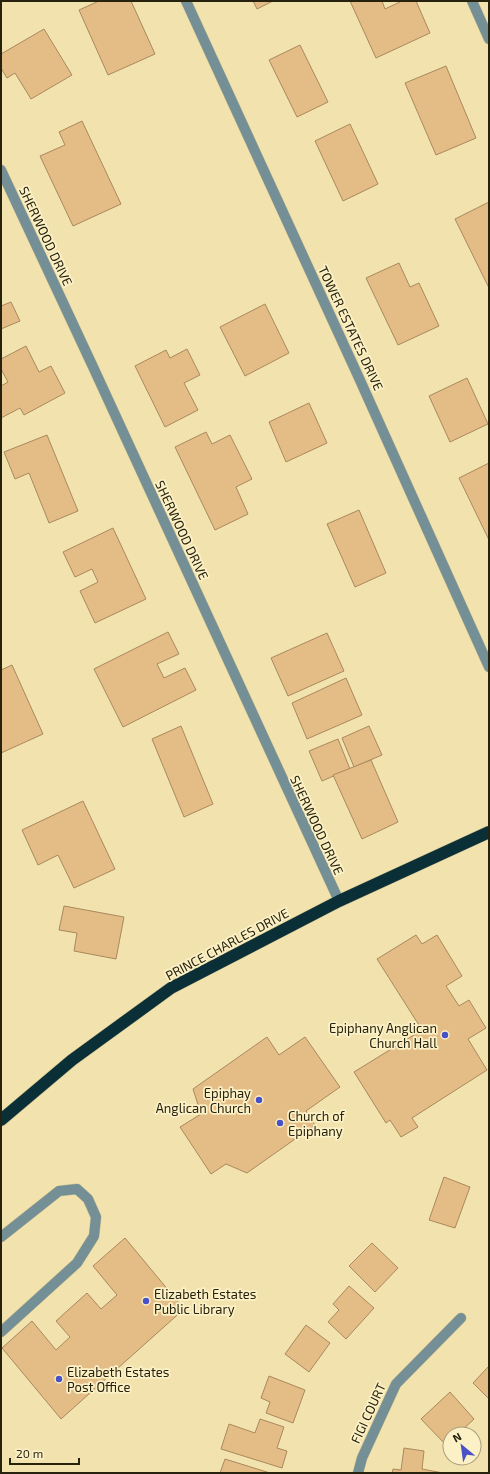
<svg xmlns="http://www.w3.org/2000/svg" width="490" height="1474" viewBox="0 0 490 1474" font-family="'Exo 2',sans-serif">
  <style>
    .building { fill: #e4bc86; stroke: #a9895d }
    .lines { fill: none; stroke-linecap: round; stroke-linejoin: round }
    .minor-casing { stroke: #cdc091; stroke-width: 11 }
    .highway-casing { stroke: #cdc091; stroke-width: 13 }
    .minor { stroke: #748f95; stroke-width: 10 }
    .highway { stroke: #0a2f36; stroke-width: 12 }
    .poi-dot { fill: #4851c6; stroke: #fcf1c6; stroke-width: 1.5 }
    .labels { text-anchor: middle; dominant-baseline: central; stroke-width: 3.5; stroke-linejoin: round; paint-order: stroke }
    .street-label { font-size: 13px; fill: #27220d; stroke: #fcf1c6 }
    .poi-label { font-size: 13px; fill: #27220d; stroke: #fcf1c6; text-anchor: start }
  </style>
  <rect width="100%" height="100%" fill="#f2e3ae"/>
  <!-- building -->
  <g class="building">
    <polygon points="99,1 131,1 155,54 108,75 79,10"/>
    <polygon points="253,1 273,1 257,9"/>
    <polygon points="350,1 382,1 385,9 402,1 416,1 430,33 376,58"/>
    <polygon points="44,29 72,75 31,99 15,73 7,78 1,68 1,54"/>
    <polygon points="300,45 328,102 297,117 269,60"/>
    <polygon points="446,66 476,138 436,155 405,83"/>
    <polygon points="82,121 121,204 73,226 40,156 65,145 59,132"/>
    <polygon points="350,124 378,184 343,201 315,141"/>
    <polygon points="489,202 489,288 455,219"/>
    <polygon points="399,263 410,287 419,283 439,326 398,345 366,278"/>
    <polygon points="11,302 20,321 1,329 1,306"/>
    <polygon points="265,304 289,353 245,376 220,327"/>
    <polygon points="26,346 39,372 51,366 65,393 24,415 20,408 1,418 1,386 8,382 1,369 1,359"/>
    <polygon points="187,349 200,375 184,383 198,410 165,427 135,366 166,350 170,358"/>
    <polygon points="467,378 488,424 450,442 429,396"/>
    <polygon points="309,403 327,443 286,462 269,422"/>
    <polygon points="206,432 212,444 230,435 252,479 236,487 248,514 215,530 175,447"/>
    <polygon points="47,435 78,511 49,523 29,473 15,479 4,452"/>
    <polygon points="489,463 489,540 459,478"/>
    <polygon points="359,510 386,573 355,587 327,524"/>
    <polygon points="113,528 146,599 95,623 80,591 98,582 92,569 75,577 63,552"/>
    <polygon points="168,632 179,654 157,664 164,678 185,668 196,690 123,727 94,669"/>
    <polygon points="327,633 344,671 288,696 271,658"/>
    <polygon points="12,665 43,734 1,753 1,670"/>
    <polygon points="346,678 362,715 307,739 292,703"/>
    <polygon points="181,726 213,804 184,817 152,739"/>
    <polygon points="369,726 382,755 354,767 342,738"/>
    <polygon points="338,739 350,769 322,781 309,751"/>
    <polygon points="371,760 398,822 362,839 333,775"/>
    <polygon points="83,801 115,869 74,888 58,855 38,865 22,830"/>
    <polygon points="64,906 124,917 116,959 74,951 77,933 59,930"/>
    <polygon points="416,935 422,944 437,935 462,976 446,986 459,1006 469,1000 486,1028 468,1039 487,1070 412,1118 418,1127 401,1137 390,1120 386,1123 354,1072 422,1030 377,959"/>
    <polygon points="267,1037 279,1055 305,1037 340,1087 306,1111 315,1125 247,1173 226,1164 211,1174 180,1127 201,1114 193,1089"/>
    <polygon points="444,1177 470,1187 455,1228 429,1220"/>
    <polygon points="125,1238 184,1309 61,1419 2,1348 32,1321 56,1350 70,1337 56,1321 87,1293 101,1309 117,1295 93,1266"/>
    <polygon points="372,1243 398,1268 375,1292 349,1266"/>
    <polygon points="349,1286 374,1308 346,1339 328,1322 339,1310 333,1304"/>
    <polygon points="306,1325 330,1343 309,1372 285,1354"/>
    <polygon points="489,1366 489,1399 473,1383"/>
    <polygon points="269,1376 305,1390 293,1423 266,1413 270,1402 261,1398"/>
    <polygon points="450,1392 474,1419 458,1434 450,1434 450,1441 446,1445 421,1419"/>
    <polygon points="260,1419 284,1427 277,1448 287,1451 282,1468 221,1449 229,1424 255,1433"/>
    <polygon points="404,1448 424,1451 422,1469 443,1473 392,1473 393,1469 401,1470"/>
    <polygon points="225,1459 270,1473 220,1473"/>
  </g>
  <g class="lines">
    <defs>
      <g id="minor">
        <polyline points="186,1 359,378 489,667"/>
        <polyline points="472,1 489,39"/>
        <polyline points="1,170 94,369 339,901"/>
        <polyline points="1,1237 59,1191 77,1189 88,1199 96,1217 94,1236 77,1263 1,1332"/>
        <polyline points="358,1473 362,1458 396,1384 461,1318"/>
      </g>
      <polyline id="highway" points="1,1120 72,1060 171,988 339,901 489,832"/>
    </defs>
    <!-- minor casing -->
    <use href="#minor" class="minor-casing"/>
    <!-- highway casing -->
    <use href="#highway" class="highway-casing"/>
    <!-- minor -->
    <use href="#minor" class="minor"/>
    <!-- highway -->
    <use href="#highway" class="highway"/>
  </g>
  <!-- markers -->
  <g class="poi-dot">
    <circle cx="445" cy="1035" r="4"/>
    <circle cx="259" cy="1100" r="4"/>
    <circle cx="280" cy="1123" r="4"/>
    <circle cx="146" cy="1301" r="4"/>
    <circle cx="59" cy="1379" r="4"/>
  </g>
  <g class="labels">
    <!-- street labels -->
    <g class="street-label">
      <text transform="translate(46 236) rotate(65)">SHERWOOD DRIVE</text>
      <text transform="translate(351 328) rotate(65)">TOWER ESTATES DRIVE</text>
      <text transform="translate(182 530) rotate(65)">SHERWOOD DRIVE</text>
      <text transform="translate(317 825) rotate(65)">SHERWOOD DRIVE</text>
      <text transform="translate(227 944) rotate(-28)">PRINCE CHARLES DRIVE</text>
      <text transform="translate(368 1413) rotate(-65)">FIGI COURT</text>
    </g>
    <!-- poi labels -->
    <g class="poi-label">
      <text x="437" y="1028" text-anchor="end">Epiphany Anglican<tspan x="437" dy="15">Church Hall</tspan></text>
      <text x="251" y="1093" text-anchor="end">Epiphay<tspan x="251" dy="15">Anglican Church</tspan></text>
      <text x="288" y="1116">Church of<tspan x="288" dy="15">Epiphany</tspan></text>
      <text x="154" y="1294">Elizabeth Estates<tspan x="154" dy="15">Public Library</tspan></text>
      <text x="67" y="1372">Elizabeth Estates<tspan x="67" dy="15">Post Office</tspan></text>
    </g>
  </g>
  <!-- border -->
  <rect width="490" height="1474" fill="none" stroke="#27220d" stroke-width="4"/>
  <!-- north arrow -->
  <g transform="translate(462 1446) rotate(331)"><circle r="19" fill="#fcf1c6" stroke="#a79e7c"/>
  <path d="M0-3L7 15L0 10L-7 15Z" fill="#4851c6"/>
  <text y="-6" font-size="11" font-weight="bold" text-anchor="middle" fill="#27220d">N</text>
  </g>
  <!-- scale -->
  <path d="M10 1458v6h69v-6" fill="none" stroke="#27220d" stroke-width="2"/>
  <text x="16" y="1458" font-size="12" fill="#27220d" stroke="#fcf1c6" stroke-width="3" paint-order="stroke">20 m</text>
</svg>
